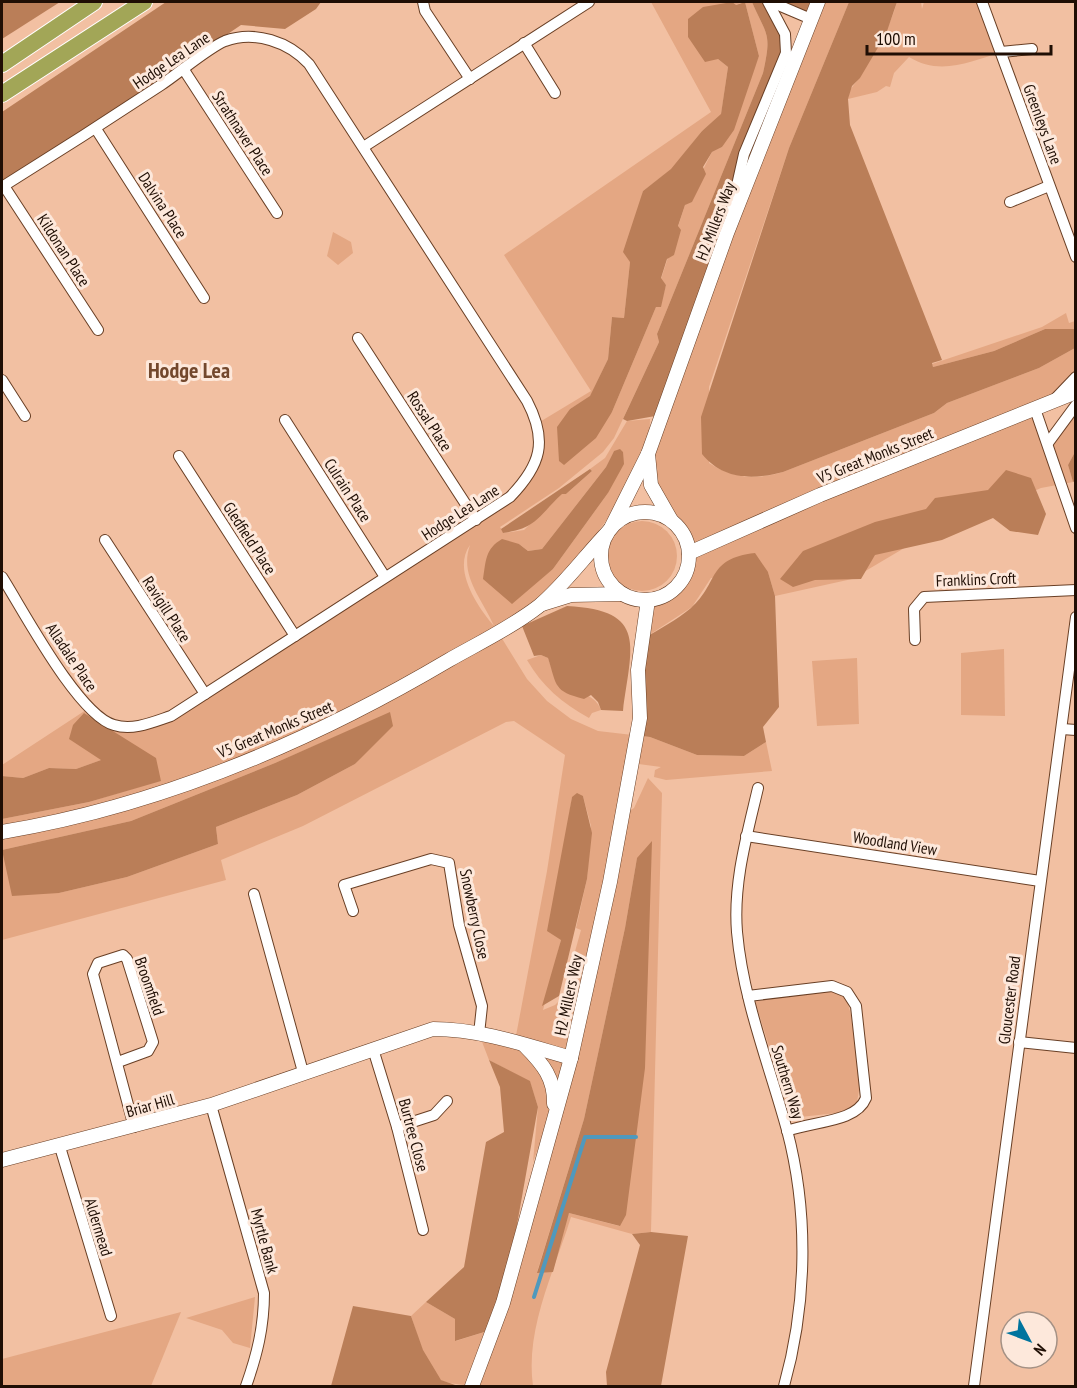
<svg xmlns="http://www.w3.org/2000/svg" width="1077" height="1388" viewBox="0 0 1077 1388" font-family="'PT Sans Narrow',sans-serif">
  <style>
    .green { fill: #e4a783; fill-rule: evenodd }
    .forest { fill: #ba7e58 }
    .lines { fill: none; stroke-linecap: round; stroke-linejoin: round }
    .stream { stroke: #4f99bd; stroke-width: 4 }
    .minor-casing { stroke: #693f25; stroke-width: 12 }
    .tertiary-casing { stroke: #693f25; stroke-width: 15 }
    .trunk-casing { stroke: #fff; stroke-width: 18 }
    .minor { stroke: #fff; stroke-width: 10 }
    .tertiary { stroke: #fff; stroke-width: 14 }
    .trunk { stroke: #a2a657; stroke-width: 16 }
    .labels { text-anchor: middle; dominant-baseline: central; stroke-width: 6; stroke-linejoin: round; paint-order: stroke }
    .street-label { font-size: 16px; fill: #1f0e04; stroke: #fde8db }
    .district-label { font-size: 22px; font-weight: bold; fill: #73482d; stroke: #fde8db }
  </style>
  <rect width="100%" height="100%" fill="#f2c0a2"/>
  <!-- green -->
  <g class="green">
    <path d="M 651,2 L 743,2 L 736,5 L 718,59 L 728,67 L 721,115 L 702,131 L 672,169 L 643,191 L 630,262 L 624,318 L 612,317 L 608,359 L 590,397 L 570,409 L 559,432 L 559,461 L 612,412 L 656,307 L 660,307 L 666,285 L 661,279 L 685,205 L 712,152 L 722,147 L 759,56 L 745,2 L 752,2 C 767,37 772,32 763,73 L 657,334 L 659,342 L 614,438 L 603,452 L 559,488 L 500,527 L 504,533 L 524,530 L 562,493 L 566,494 L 592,471 L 590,469 L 605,458 L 627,421 L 650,419 L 649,449 L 818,2 L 849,2 L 789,148 L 709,387 L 709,463 C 735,479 755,480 783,472 L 934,413 L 947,403 L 1039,368 L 1075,348 L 1075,392 L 1035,409 L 1048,443 L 1075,405 L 1075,452 L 1068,465 L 1073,482 L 1041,488 L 906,547 L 852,579 L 775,596 L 768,572 L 711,578 L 692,607 L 643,639 L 648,600 C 676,594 698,568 685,538 C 682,531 676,527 671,520 C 661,505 656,481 649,464 L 599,530 L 594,552 L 539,605 L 498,632 L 527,679 L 547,701 L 571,719 L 598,731 L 650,737 L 697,755 L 744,756 L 766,742 L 772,771 L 666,780 L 654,777 L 655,770 L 661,767 L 631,763 L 622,815 L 634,808 L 648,778 L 662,793 L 651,1232 L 632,1234 L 571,1217 C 554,1272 525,1329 533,1386 C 514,1386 454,1388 441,1380 C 425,1365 418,1336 411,1316 L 426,1302 L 455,1319 L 456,1341 L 494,1329 L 568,1066 L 533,1162 L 538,1107 L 530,1082 L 489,1060 L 479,1034 L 515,1041 L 547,871 L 565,755 L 514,721 L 506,722 L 303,826 L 221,860 L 226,880 L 2,940 L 2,819 L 89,802 L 161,780 L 101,760 L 76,769 L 49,768 L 23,778 L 2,776 L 2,765 L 89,708 L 113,725 L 171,716 L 510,497 L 534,467 L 538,423 L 591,391 L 504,255 L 711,112 ZM 614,451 L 608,493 L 553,569 L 523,592 L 519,544 L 528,551 L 542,549 L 606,467 ZM 470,545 C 459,576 482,598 494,626 C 478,607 452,570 470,545 ZM 390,713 L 372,745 L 355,764 L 297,795 L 216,827 L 218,844 L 127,877 L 59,893 L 2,850 L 131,821 L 275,763 ZM 583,796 L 591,826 L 587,879 L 576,928 L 581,930 L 562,998 L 555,1005 L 543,1010 L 561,940 L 565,843 L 572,797 ZM 637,858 L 619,1226 L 569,1213 L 537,1272 L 584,1119 L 625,928 Z"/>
    <path d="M 897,2 L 921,2 L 922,9 L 924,2 L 982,2 L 1001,52 C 971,62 939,76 909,57 L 894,73 L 890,87 L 886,86 L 877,92 L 848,99 C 849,87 856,84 861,75 C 875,51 890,28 897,2 Z"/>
    <polygon points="333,232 351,242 353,253 338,265 327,256"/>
    <polygon points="1066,313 1069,323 1075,321 1075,329 1045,329 994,351 933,367 932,364 1042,327"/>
    <circle cx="642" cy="556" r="35"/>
    <polygon points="1004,649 1005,716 961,715 961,653"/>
    <path d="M 541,655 L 548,658 L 558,687 C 575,692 594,692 601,710 L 592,713 L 589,718 C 562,703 542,686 527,660 Z"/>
    <polygon points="857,658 859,724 817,726 812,661"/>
    <polygon points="836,990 847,1000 851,1015 860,1085 857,1102 846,1112 791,1118 755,1001"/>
    <polygon points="255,1297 250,1348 233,1343 222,1330 186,1318"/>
    <polygon points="181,1312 151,1386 2,1386 2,1359"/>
  </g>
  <!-- forest -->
  <g class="forest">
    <polygon points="2,2 60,2 2,39"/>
    <polygon points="166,2 321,2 316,9 285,29 241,25 2,187 2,112"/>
    <polygon points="732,2 736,5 745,2 759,56 734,130 722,147 712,152 703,167 706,174 692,202 685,205 678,226 681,230 674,255 667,259 661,278 666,285 661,307 656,307 612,412 596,438 564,465 559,461 557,427 570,409 590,396 608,359 612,317 624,318 630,262 623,252 643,191 671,169 702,131 721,114 728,67 718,59 705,62 688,37 688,19 703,7"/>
    <path d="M 752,2 L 768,2 L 779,18 L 786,53 L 744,154 L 727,233 L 661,415 L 627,421 L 623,419 L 659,342 L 657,334 L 763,73 C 772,32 767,37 752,2 Z"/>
    <polygon points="786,2 818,2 811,19 784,8"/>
    <path d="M 849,2 L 897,2 L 886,34 L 860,78 L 852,86 L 848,99 L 850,125 L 942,360 L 932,363 L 933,367 L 994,351 L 1045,329 L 1075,329 L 1075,348 L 1039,368 L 947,403 L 934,413 L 783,472 C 753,480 723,480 702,454 L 701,417 L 789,148 Z"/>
    <path d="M 620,449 L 623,452 L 624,464 L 608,493 L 553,569 L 512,604 L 483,579 C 486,561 485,549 502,539 L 519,544 L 528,551 L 542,549 L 606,467 L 614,451 Z"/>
    <polygon points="1075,452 1075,481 1073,482 1068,465"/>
    <path d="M 590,469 L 592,471 L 566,494 L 562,494 C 539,515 538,528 503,533 L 501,529 Z"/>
    <polygon points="1006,470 1031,478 1046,514 1038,535 1010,531 993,518 942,540 875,555 861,579 815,580 793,587 780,579 803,551 875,522 926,509 935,498 988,490"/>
    <path d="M 755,553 L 768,572 L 775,596 L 779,707 L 763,727 L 766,742 L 744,756 L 697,755 L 650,737 L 634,735 L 643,639 C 659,629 677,620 691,608 C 720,582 706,559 755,553 Z"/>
    <path d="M 567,606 C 649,610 631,647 623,711 L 601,710 L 598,702 L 591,695 L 584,699 C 553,691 557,686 548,658 L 541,655 L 534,656 L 522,626 Z"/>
    <polygon points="390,712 393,726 355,764 297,795 216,827 218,844 127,877 59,893 12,896 2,850 131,821 275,763"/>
    <polygon points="84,713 156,758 161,781 89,802 2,819 2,776 23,778 49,768 76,769 101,760 69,739 73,725"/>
    <polygon points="577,793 583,796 592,833 587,879 559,996 542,1006 561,940 547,931 572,797"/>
    <polygon points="652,841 645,1068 626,1215 620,1226 569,1213 553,1272 537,1273 584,1119 625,928 637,858"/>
    <polygon points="489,1060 530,1081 538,1107 503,1303 494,1329 455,1341 455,1319 426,1302 464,1267 486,1142 504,1132 500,1087"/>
    <polygon points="651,1232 688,1236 661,1386 607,1386 606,1372 640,1245 632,1234"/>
    <polygon points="353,1306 411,1316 423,1350 441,1380 458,1386 331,1386"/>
  </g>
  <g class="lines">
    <!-- stream -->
    <polyline class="stream" points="534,1297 585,1137 636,1137"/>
    <defs>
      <g id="minor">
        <polyline points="423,2 425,11 470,79"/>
        <polyline points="771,2 811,19"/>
        <polyline points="982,2 1076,257"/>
        <polyline points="524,43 555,93"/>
        <polyline points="1001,52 1032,49"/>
        <polyline points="184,70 277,213"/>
        <polyline points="96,129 204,298"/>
        <polyline points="365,146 589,2"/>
        <polyline points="4,186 98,330"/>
        <path d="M 2,187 C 55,154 108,120 161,85 C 178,74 208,48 225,41 C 255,30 289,42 309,64 L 527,401 C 548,441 541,465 510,497 L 171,716 C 153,722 133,731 114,725 C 78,715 23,610 2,577"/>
        <polyline points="1010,202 1049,186"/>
        <polyline points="731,212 744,154 786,53 785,34 768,2"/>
        <polyline points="358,338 476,520"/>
        <polyline points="2,380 25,416"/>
        <polyline points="1055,399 1076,377"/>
        <polyline points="1035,409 1076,528"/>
        <polyline points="285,420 385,577"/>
        <polyline points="1048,443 1076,405"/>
        <polyline points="179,456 295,636"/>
        <polyline points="105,540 205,694"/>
        <polyline points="915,640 914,609 924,597 1076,590"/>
        <polyline points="1062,729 1076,730"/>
        <path d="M 758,788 C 747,835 733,883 737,932 C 743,1000 769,1064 787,1130 C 809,1213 807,1304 784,1386"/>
        <polyline points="746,836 1040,881"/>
        <polyline points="254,894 303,1072"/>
        <polyline points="353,911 344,885 431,859 449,863 459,925 482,1006 479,1034"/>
        <path d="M 748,996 L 832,986 L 847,992 L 856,1006 L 866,1098 C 856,1123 812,1121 787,1131"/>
        <polyline points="1019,1042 1076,1048"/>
        <polyline points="373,1049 397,1127 423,1230"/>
        <polyline points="118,1062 148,1051 153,1042 127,959 123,955 98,963 93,974 134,1127"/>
        <path d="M 211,1105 L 264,1293 C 264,1327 257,1355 246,1386"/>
        <polyline points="397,1127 434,1115 447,1101"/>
        <polyline points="60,1147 111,1316"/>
        <polyline points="974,1386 1076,617"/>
      </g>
      <g id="tertiary">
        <polyline points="648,454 651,485 671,520"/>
        <circle cx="645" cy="556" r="44"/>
        <polyline points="612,526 648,454 727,233 818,2"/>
        <polyline points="689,553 820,495 1076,392"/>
        <polyline points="542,604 571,595 622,594"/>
        <path d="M 2,832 C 159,806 312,741 449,660 C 479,643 512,627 539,606 C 564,585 585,556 607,533"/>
        <path d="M 525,1046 C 543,1064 555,1079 554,1104"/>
        <path d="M 2,1160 L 211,1105 L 433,1029 C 480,1029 526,1045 571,1058"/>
        <polyline points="472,1386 503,1303 571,1058 610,882 640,718 638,670 648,600"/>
      </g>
      <g id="trunk">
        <polyline points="2,64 94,2"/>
        <polyline points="2,94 144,2"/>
      </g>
    </defs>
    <!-- minor casing -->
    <use href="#minor" class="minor-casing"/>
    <!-- tertiary casing -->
    <use href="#tertiary" class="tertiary-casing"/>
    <!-- trunk casing -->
    <use href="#trunk" class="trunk-casing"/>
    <!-- minor -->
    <use href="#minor" class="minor"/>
    <!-- tertiary -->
    <use href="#tertiary" class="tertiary"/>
    <!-- trunk -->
    <use href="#trunk" class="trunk"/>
  </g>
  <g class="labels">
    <!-- street labels -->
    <g class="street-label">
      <text transform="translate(171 60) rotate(-34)">Hodge Lea Lane</text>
      <text transform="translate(1043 124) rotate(70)">Greenleys Lane</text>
      <text transform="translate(243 133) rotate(57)">Strathnaver Place</text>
      <text transform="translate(163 205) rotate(57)">Dalvina Place</text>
      <text transform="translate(715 221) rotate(-69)">H2 Millers Way</text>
      <text transform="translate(64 250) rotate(57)">Kildonan Place</text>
      <text transform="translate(430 421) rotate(57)">Rossal Place</text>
      <text transform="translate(875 455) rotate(-22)">V5 Great Monks Street</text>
      <text transform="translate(348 490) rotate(57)">Culrain Place</text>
      <text transform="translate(460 512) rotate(-33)">Hodge Lea Lane</text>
      <text transform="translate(250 538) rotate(57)">Gledfield Place</text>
      <text transform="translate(976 579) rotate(-2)">Franklins Croft</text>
      <text transform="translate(167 609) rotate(57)">Ravigill Place</text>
      <text transform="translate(72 657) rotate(56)">Alladale Place</text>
      <text transform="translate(275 729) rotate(-23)">V5 Great Monks Street</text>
      <text transform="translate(895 843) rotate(9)">Woodland View</text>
      <text transform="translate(475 914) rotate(78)">Snowberry Close</text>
      <text transform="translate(150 986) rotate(71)">Broomfield</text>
      <text transform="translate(568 995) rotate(-78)">H2 Millers Way</text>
      <text transform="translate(1009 1000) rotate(-83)">Gloucester Road</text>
      <text transform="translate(788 1082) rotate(73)">Southern Way</text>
      <text transform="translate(150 1105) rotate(-16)">Briar Hill</text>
      <text transform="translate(414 1135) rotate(75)">Burtree Close</text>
      <text transform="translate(99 1227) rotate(73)">Aldermead</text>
      <text transform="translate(265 1241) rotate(75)">Myrtle Bank</text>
    </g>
    <!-- district labels -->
    <g class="district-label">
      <text x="189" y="370">Hodge Lea</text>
    </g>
  </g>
  <!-- border -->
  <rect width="1077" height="1388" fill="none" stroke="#1f0e04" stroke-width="6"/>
  <!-- north arrow -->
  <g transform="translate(1029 1340) rotate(131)"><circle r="28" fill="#fde8db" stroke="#a49185" stroke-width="1.5"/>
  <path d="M0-4.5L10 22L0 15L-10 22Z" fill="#00749e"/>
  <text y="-9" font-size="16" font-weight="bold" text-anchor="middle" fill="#1f0e04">N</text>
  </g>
  <!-- scale -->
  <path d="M867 45v9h184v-9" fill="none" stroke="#1f0e04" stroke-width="3"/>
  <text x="876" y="45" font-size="18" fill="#1f0e04" stroke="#fde8db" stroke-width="4.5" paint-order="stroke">100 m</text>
</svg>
